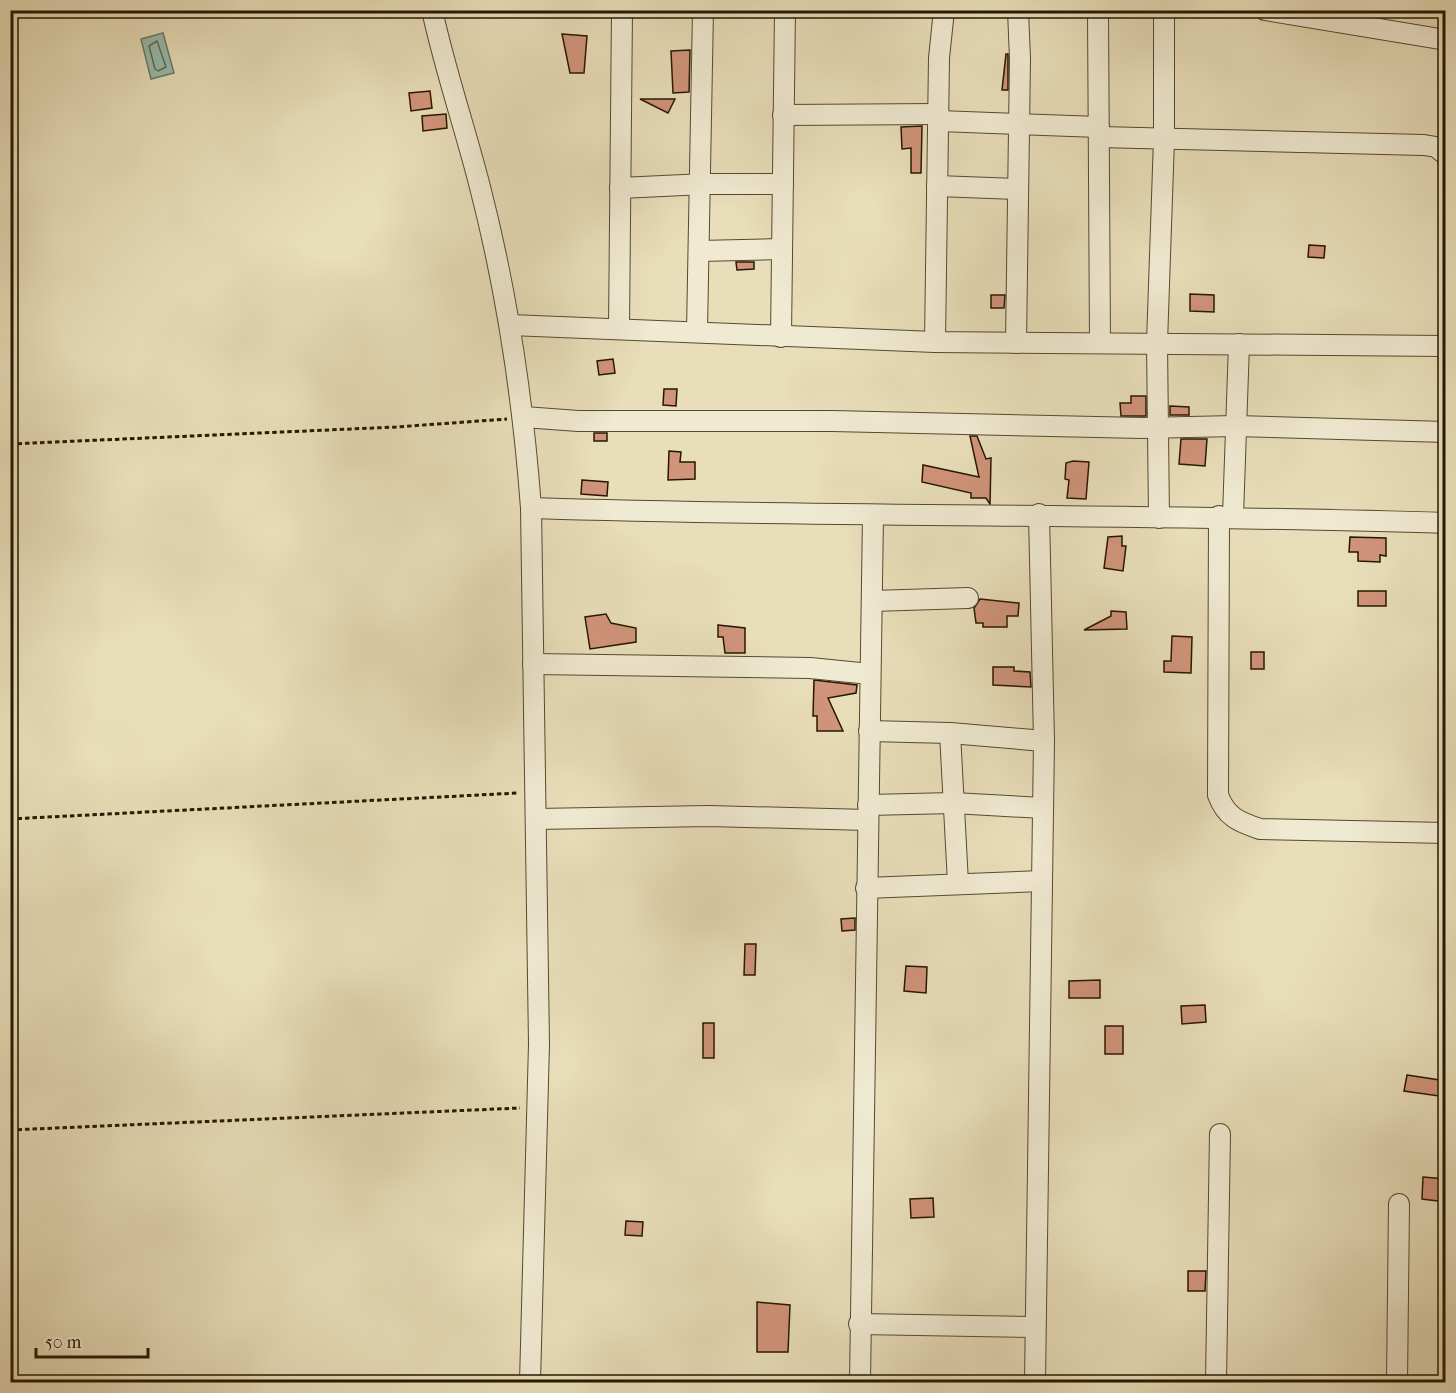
<svg xmlns="http://www.w3.org/2000/svg" width="1456" height="1393" viewBox="0 0 1456 1393" font-family="'IM FELL French Canon',serif">
  <style>
    .water { fill: #97bcae; stroke: #6a7a69; stroke-width: 1.5 }
    .lines { fill: none; stroke-linecap: round; stroke-linejoin: round }
    .shore { stroke: #5e6a58; stroke-width: 1.5 }
    .building { fill: #d0947a; stroke: #261702; stroke-width: 1.5 }
    .minor-casing { stroke: #564930; stroke-width: 22 }
    .path { stroke: #261702; stroke-width: 3; stroke-dasharray: 4.5 3; stroke-linecap: butt }
    .minor { stroke: #f0ead2; stroke-width: 20 }
  </style>
  <rect width="100%" height="100%" fill="#e8deb9"/>
  <filter id="stains"><feTurbulence type="fractalNoise" baseFrequency=".00333" numOctaves="4"/><feColorMatrix values="0 0 0 0 .2 0 0 0 0 .09 0 0 0 0 .02 0 0 0 .5 -.17"/></filter>
  <radialGradient id="worn" r=".72"><stop offset=".6" stop-color="#630" stop-opacity="0"/><stop offset="1" stop-color="#630" stop-opacity=".3"/></radialGradient>
  <!-- water -->
  <polygon class="water" points="163,33 174,73 151,79 141,39"/>
  <g class="lines">
    <!-- shore -->
    <polygon class="shore" points="157,41 166,67 158,71 155,69 149,46"/>
  </g>
  <!-- building -->
  <g class="building">
    <polygon points="562,34 587,36 584,73 570,73"/>
    <polygon points="690,50 689,92 673,93 671,51"/>
    <polygon points="1006,54 1008,54 1008,90 1002,90"/>
    <polygon points="430,91 432,108 411,111 409,93"/>
    <polygon points="640,99 675,99 668,113"/>
    <polygon points="446,114 447,128 423,131 422,116"/>
    <polygon points="922,126 921,173 911,173 911,148 902,149 901,127"/>
    <polygon points="1309,245 1325,246 1324,258 1308,257"/>
    <polygon points="736,262 754,262 754,269 737,270"/>
    <polygon points="1190,294 1214,295 1214,312 1190,311"/>
    <polygon points="991,295 1005,295 1004,308 991,308"/>
    <polygon points="613,359 615,373 599,375 597,361"/>
    <polygon points="664,389 677,389 676,406 663,405"/>
    <polygon points="1131,396 1146,396 1146,416 1121,416 1120,403 1131,403"/>
    <polygon points="1170,406 1189,407 1189,415 1170,415"/>
    <rect x="594" y="433" width="13" height="8"/>
    <polygon points="970,436 977,436 986,459 991,458 990,504 986,498 971,498 971,493 922,482 923,465 979,477"/>
    <polygon points="1181,439 1207,439 1205,466 1179,464"/>
    <polygon points="669,451 681,452 680,462 695,462 695,479 668,480"/>
    <polygon points="1073,461 1089,462 1086,499 1067,498 1069,480 1065,479 1066,463"/>
    <polygon points="582,480 608,482 607,496 581,494"/>
    <polygon points="1122,536 1122,546 1126,546 1123,571 1104,568 1108,537"/>
    <polygon points="1350,537 1386,538 1386,556 1380,555 1380,562 1358,561 1358,552 1349,552"/>
    <rect x="1358" y="591" width="28" height="15"/>
    <polygon points="980,599 1019,603 1018,616 1007,616 1007,627 983,627 983,623 976,623 974,608"/>
    <polygon points="1111,611 1126,612 1127,629 1084,630 1111,616"/>
    <polygon points="606,614 611,623 636,628 636,642 590,649 585,617"/>
    <polygon points="718,625 745,628 745,653 725,653 723,637 718,637"/>
    <polygon points="1172,636 1192,637 1191,673 1164,672 1164,661 1171,661"/>
    <rect x="1251" y="652" width="13" height="17"/>
    <polygon points="993,667 1014,667 1014,671 1030,672 1031,687 993,685"/>
    <polygon points="814,680 857,685 856,693 828,698 843,731 817,731 817,716 813,716"/>
    <polygon points="855,918 855,930 842,931 841,919"/>
    <polygon points="745,944 756,944 755,975 744,975"/>
    <polygon points="906,966 927,967 926,993 904,991"/>
    <polygon points="1100,980 1100,998 1069,998 1069,981"/>
    <polygon points="1205,1005 1206,1022 1182,1024 1181,1006"/>
    <rect x="703" y="1023" width="11" height="35"/>
    <rect x="1105" y="1026" width="18" height="28"/>
    <polygon points="1407,1075 1446,1081 1446,1097 1404,1091"/>
    <polygon points="1423,1177 1446,1179 1446,1202 1422,1199"/>
    <polygon points="933,1198 934,1217 911,1218 910,1199"/>
    <polygon points="626,1221 643,1222 642,1236 625,1235"/>
    <polygon points="1188,1271 1206,1271 1205,1291 1188,1291"/>
    <polygon points="757,1302 790,1305 788,1352 757,1352"/>
  </g>
  <g class="lines">
    <defs>
      <g id="minor">
        <path d="M 432,10 C 445,70 465,128 480,187 C 507,292 523,400 531,508 L 539,1044 L 530,1382"/>
        <polyline points="1098,10 1100,343"/>
        <polyline points="1265,10 1446,40"/>
        <polyline points="783,115 939,114"/>
        <polyline points="939,121 1099,127"/>
        <polyline points="1099,137 1424,145 1436,147 1446,155"/>
        <polyline points="937,186 1017,189"/>
        <polyline points="620,188 705,184 783,184"/>
        <polyline points="699,251 781,249"/>
        <polyline points="510,325 935,342 1446,346"/>
        <polyline points="619,328 622,10"/>
        <polyline points="697,331 703,10"/>
        <polyline points="781,337 785,10"/>
        <polyline points="935,342 939,58 944,10"/>
        <polyline points="1016,343 1020,59 1018,10"/>
        <polyline points="524,417 578,421 832,421 1142,428 1236,426 1446,432"/>
        <path d="M 531,508 C 836,518 1141,513 1446,523"/>
        <path d="M 1219,516 L 1218,795 C 1226,817 1239,822 1260,829 L 1446,833"/>
        <polyline points="1233,516 1239,344"/>
        <polyline points="1159,518 1157,343 1164,139 1164,10"/>
        <polyline points="872,601 968,598"/>
        <polyline points="533,664 810,668 870,674"/>
        <polyline points="869,731 950,733 1044,741"/>
        <polyline points="950,733 958,883"/>
        <polyline points="868,805 953,803 1043,808"/>
        <polyline points="536,819 709,816 868,820"/>
        <polyline points="866,888 1042,881"/>
        <polyline points="859,1324 1034,1327"/>
        <polyline points="860,1382 873,516"/>
        <polyline points="1035,1382 1044,741 1039,514"/>
        <polyline points="1216,1382 1220,1134"/>
        <polyline points="1397,1382 1399,1204"/>
      </g>
    </defs>
    <!-- minor casing -->
    <use href="#minor" class="minor-casing"/>
    <!-- path -->
    <g class="path">
      <polyline points="10,444 396,427 507,419"/>
      <polyline points="10,819 518,793"/>
      <polyline points="10,1130 520,1108"/>
    </g>
    <!-- minor -->
    <use href="#minor" class="minor"/>
  </g>
  <!-- margin -->
  <rect width="1456" height="1393" fill="none" stroke="#e8deb9" stroke-width="36"/>
  <rect x="12" y="12" width="1432" height="1369" fill="none" stroke="#261702" stroke-width="3"/>
  <rect x="18" y="18" width="1420" height="1357" fill="none" stroke="#261702" stroke-width="1.5"/>
  <!-- scale -->
  <path d="M36 1348v9h112v-9" fill="none" stroke="#261702" stroke-width="3"/>
  <text x="45" y="1348" font-size="18" fill="#261702" stroke="#f0ead2" stroke-width="4.5" paint-order="stroke">50 m</text>
  <rect width="100%" height="100%" filter="url(#stains)"/>
  <rect width="100%" height="100%" fill="url(#worn)"/>
</svg>
